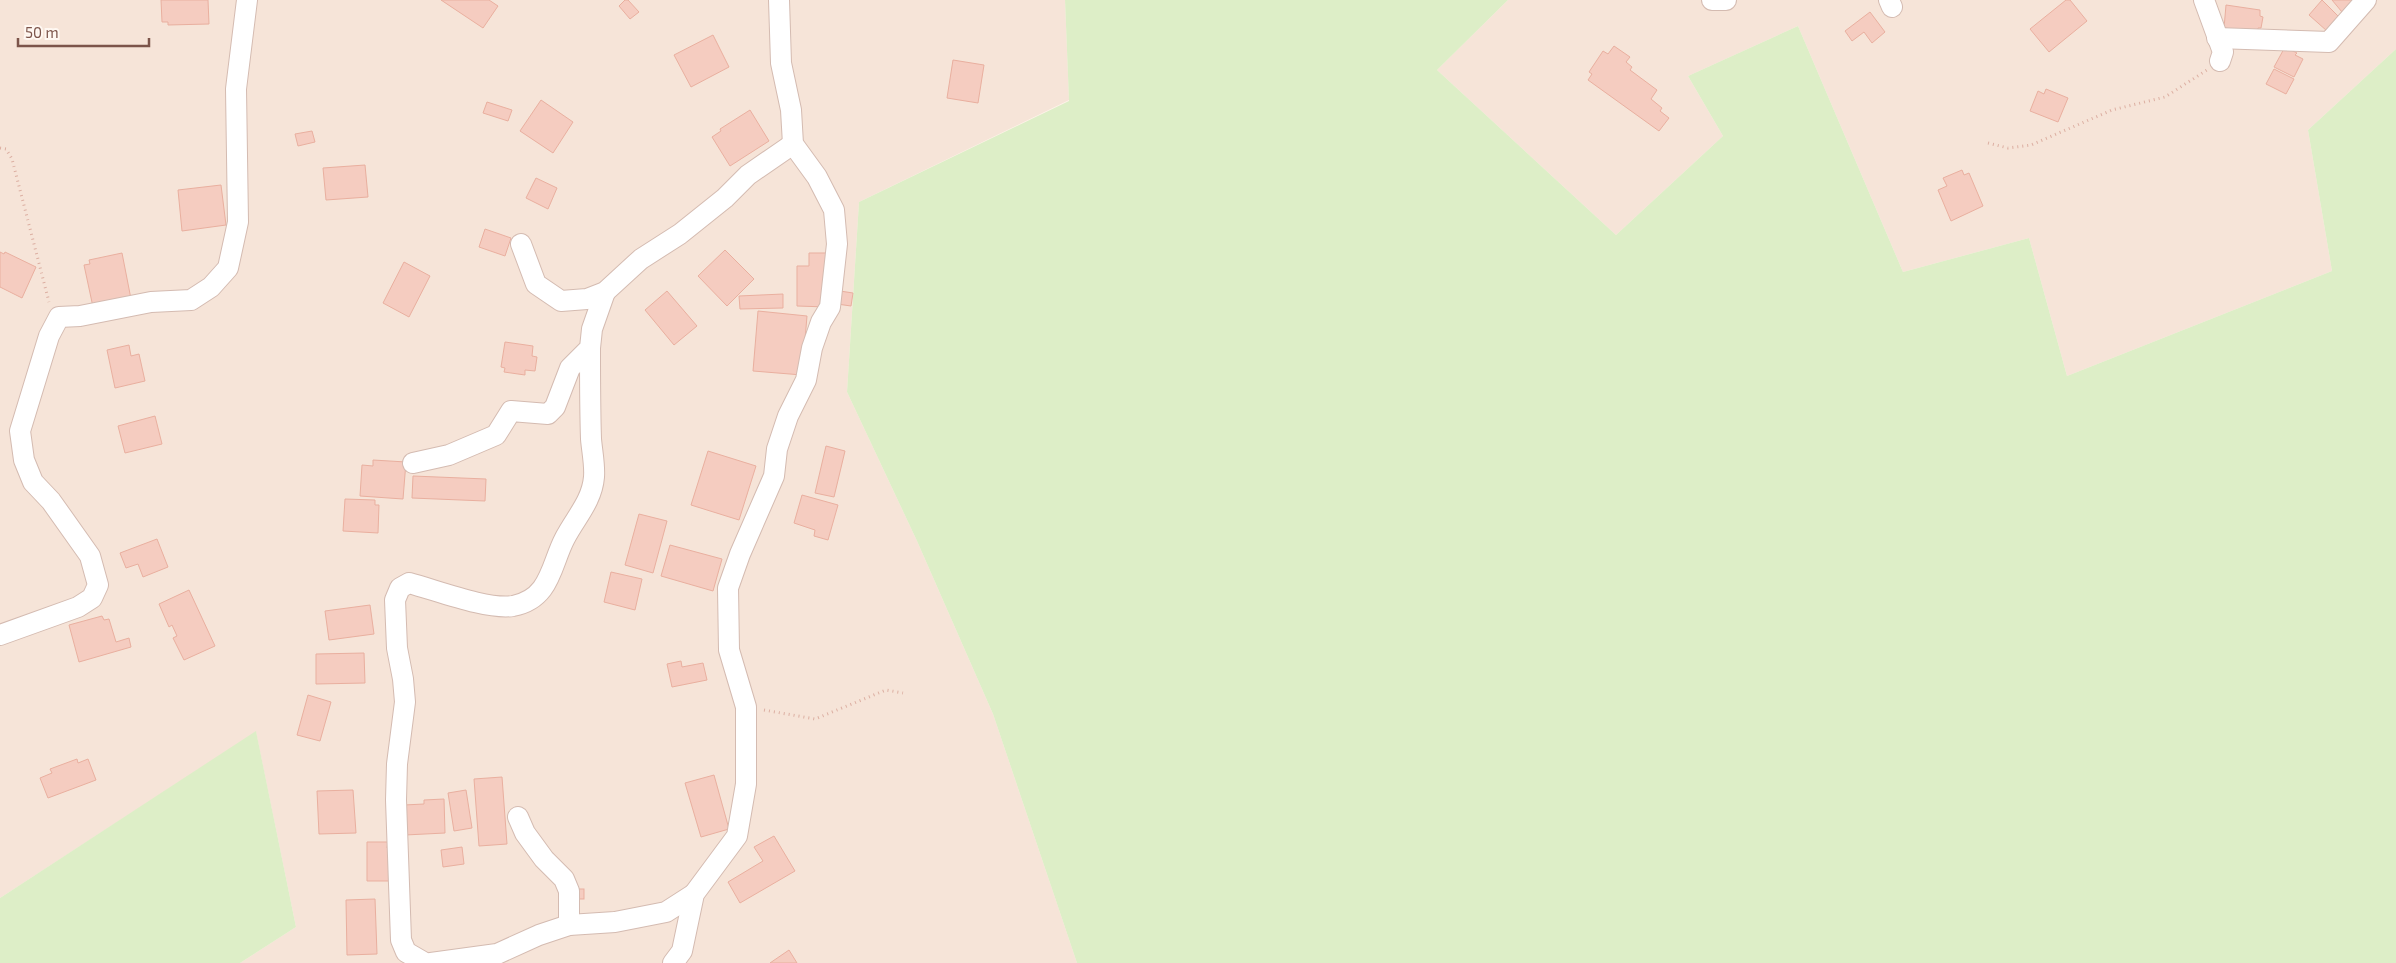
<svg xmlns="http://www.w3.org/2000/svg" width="2396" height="963" viewBox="0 0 2396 963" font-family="'Exo 2',sans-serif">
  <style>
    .residential { fill: #f6e4d8 }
    .green { fill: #ddeec7 }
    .building { fill: #f5ccc0; stroke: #e9af9f }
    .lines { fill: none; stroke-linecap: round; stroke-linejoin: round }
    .street-casing { stroke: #d4bbb1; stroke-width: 22 }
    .path { stroke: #dcafa2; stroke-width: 3; stroke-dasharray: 1 4; stroke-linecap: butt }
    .street { stroke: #fff; stroke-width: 20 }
  </style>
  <rect width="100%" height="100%" fill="#fef3ea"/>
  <!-- residential -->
  <g class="residential">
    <polygon points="0,0 1065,0 1069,100 859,202 847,392 917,541 993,714 1077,963 240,963 296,927 256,732 0,898"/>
    <polygon points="1508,0 2396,0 2396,49 2308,130 2332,271 2067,376 2029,238 1903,272 1798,26 1688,76 1723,136 1616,235 1437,70"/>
  </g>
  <!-- green -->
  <g class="green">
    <polygon points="1065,0 1508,0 1437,70 1616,235 1723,136 1688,76 1798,26 1903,272 2029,238 2067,376 2332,271 2308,130 2396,49 2396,963 1077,963 993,714 917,541 847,392 859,202 1069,101"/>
    <polygon points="256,731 296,927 240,963 0,963 0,898"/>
  </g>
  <!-- building -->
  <g class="building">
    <polygon points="161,0 208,0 209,24 168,25 168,22 162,22"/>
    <polygon points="441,0 489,0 498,6 483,28"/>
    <polygon points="625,0 628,0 639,12 630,19 619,6"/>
    <polygon points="2066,0 2070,0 2087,21 2049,52 2030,29"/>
    <polygon points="2322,0 2339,17 2327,31 2309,15"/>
    <polygon points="2332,0 2356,0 2342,12"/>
    <polygon points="2226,5 2260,10 2260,16 2263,17 2261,28 2258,28 2258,32 2224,28"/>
    <polygon points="1870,12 1885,32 1872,43 1864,32 1852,41 1845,31"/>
    <polygon points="713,35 729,67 691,87 674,55"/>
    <polygon points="1614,46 1630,57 1626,62 1632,67 1630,70 1657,90 1651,99 1662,108 1660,111 1669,118 1659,131 1588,80 1592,74 1589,72 1603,51 1608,54"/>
    <polygon points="2285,47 2297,53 2295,55 2303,59 2294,77 2274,67"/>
    <polygon points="953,60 984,65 978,103 947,98"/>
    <polygon points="2274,69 2294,79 2286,94 2266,84"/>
    <polygon points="2046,89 2068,98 2058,122 2030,111 2038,91 2044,94"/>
    <polygon points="541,100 573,122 553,153 520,131"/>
    <polygon points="487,102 512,110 508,121 483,113"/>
    <polygon points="750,110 769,141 730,166 712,137 721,131 720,129"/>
    <polygon points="312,131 315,142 298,146 295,134"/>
    <polygon points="365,165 368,197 326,200 323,168"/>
    <polygon points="1962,170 1964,175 1969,173 1983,206 1951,221 1938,190 1947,186 1943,178"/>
    <polygon points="536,178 557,188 548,209 526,198"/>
    <polygon points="221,185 226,225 182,231 178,190"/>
    <polygon points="485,229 511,238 505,256 479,247"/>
    <polygon points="725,250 754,279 727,306 698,276"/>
    <polygon points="0,252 4,254 5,252 36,267 22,298 0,287"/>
    <polygon points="122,253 131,299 93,307 84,265 90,264 89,260"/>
    <polygon points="809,253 827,253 827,307 797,306 797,266 809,266"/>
    <polygon points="404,262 430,276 409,317 383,303"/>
    <polygon points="667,291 697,326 674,345 645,310"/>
    <polygon points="840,291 853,293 851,306 837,304"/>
    <polygon points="783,294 783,308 740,309 739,296"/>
    <polygon points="758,311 807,316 802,375 753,371"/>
    <polygon points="505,342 533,346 532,356 537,357 535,371 525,370 525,375 504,372 505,368 501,367"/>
    <polygon points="129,345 131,356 139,354 145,381 115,388 107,350"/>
    <polygon points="155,416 162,444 125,453 118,426"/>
    <polygon points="826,446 845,451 834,497 815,493"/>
    <polygon points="708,451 756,466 739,520 691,505"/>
    <polygon points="373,460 406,462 403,499 360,496 362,465 373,466"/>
    <polygon points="413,476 486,479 485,501 412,498"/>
    <polygon points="802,495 838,505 828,540 814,536 815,530 794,523"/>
    <polygon points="345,499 375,500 375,505 379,505 378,533 343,531"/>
    <polygon points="639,514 667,521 653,573 625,565"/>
    <polygon points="157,539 168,567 143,577 138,564 126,568 120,553"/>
    <polygon points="670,545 722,559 713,591 661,576"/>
    <polygon points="611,572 642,579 635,610 604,602"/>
    <polygon points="189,590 215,646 184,660 173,638 177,636 172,625 169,627 159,604"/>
    <polygon points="370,605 374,634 329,640 325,611"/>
    <polygon points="102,616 104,620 109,619 116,642 129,638 131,647 79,662 69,625"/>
    <polygon points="364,653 365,683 316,684 316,654"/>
    <polygon points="681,661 682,667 703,663 707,680 672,687 667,664"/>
    <polygon points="308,695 331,702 320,741 297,735"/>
    <polygon points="77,759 78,763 88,759 96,780 48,798 40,778 52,773 50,769"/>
    <polygon points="714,775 729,829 701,837 685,783"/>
    <polygon points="502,777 507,844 479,846 474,779"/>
    <polygon points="353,790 356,833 319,834 317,791"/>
    <polygon points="466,790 472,828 454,831 448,793"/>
    <polygon points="444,799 445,833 405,835 404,805 424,804 424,800"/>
    <polygon points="774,836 795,871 740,903 728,882 763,861 754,847"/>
    <polygon points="367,842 388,842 387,848 395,848 395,881 367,881"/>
    <polygon points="462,847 464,864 443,867 441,850"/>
    <rect x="579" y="889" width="5" height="10"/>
    <polygon points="375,899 377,954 347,955 346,900"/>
    <polygon points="789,950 797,963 770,963"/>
  </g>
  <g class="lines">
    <defs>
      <g id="street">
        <polyline points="1712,0 1726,0"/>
        <polyline points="1889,0 1892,7"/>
        <polyline points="2204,0 2223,52 2220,61"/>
        <polyline points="2217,38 2329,42 2366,0"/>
        <polyline points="521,244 536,284 561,301 587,299 605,292 641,259 680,234 725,198 748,175 793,144"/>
        <polyline points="413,463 449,455 496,435 511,411 548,414 555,407 570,368 590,348 592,329 605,292"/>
        <polyline points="0,635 78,607 92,598 98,585 90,556 51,501 33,482 24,460 20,431 49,336 59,317 80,316 151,302 191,300 211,287 228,268 238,222 236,89 247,0"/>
        <polyline points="518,817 525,833 544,859 564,879 569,891 569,925"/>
        <path d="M 425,963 L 406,952 L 401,940 L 396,800 L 397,764 L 405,702 L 403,679 L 397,648 L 395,600 L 400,588 L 409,583 C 436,590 487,610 513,606 C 551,599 551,564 565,538 C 576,517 592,501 594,477 C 595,465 592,451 591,439 C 590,409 590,378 590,348"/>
        <polyline points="431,963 497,954 539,935 569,925 615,922 666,912 694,894"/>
        <polyline points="673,963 682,951 694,894 737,836 746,784 746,707 729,650 728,588 740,554 774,476 777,449 788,416 806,380 812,348 821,322 830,307 837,244 834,210 817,177 793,144 791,110 781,63 779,0"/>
      </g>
    </defs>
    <!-- street casing -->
    <use href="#street" class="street-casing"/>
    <!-- path -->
    <g class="path">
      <polyline points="1988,143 2008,148 2031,145 2112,110 2165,97 2207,70"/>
      <polyline points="0,148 6,149 12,159 49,302"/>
      <polyline points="764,710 815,719 886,690 903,693"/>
    </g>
    <!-- street -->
    <use href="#street" class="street"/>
  </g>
  <!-- scale -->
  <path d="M18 38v8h131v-8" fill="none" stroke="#7c544a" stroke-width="2.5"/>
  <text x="25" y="38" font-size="15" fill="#7c544a" stroke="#fff8f2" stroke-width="4" paint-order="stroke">50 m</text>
</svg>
